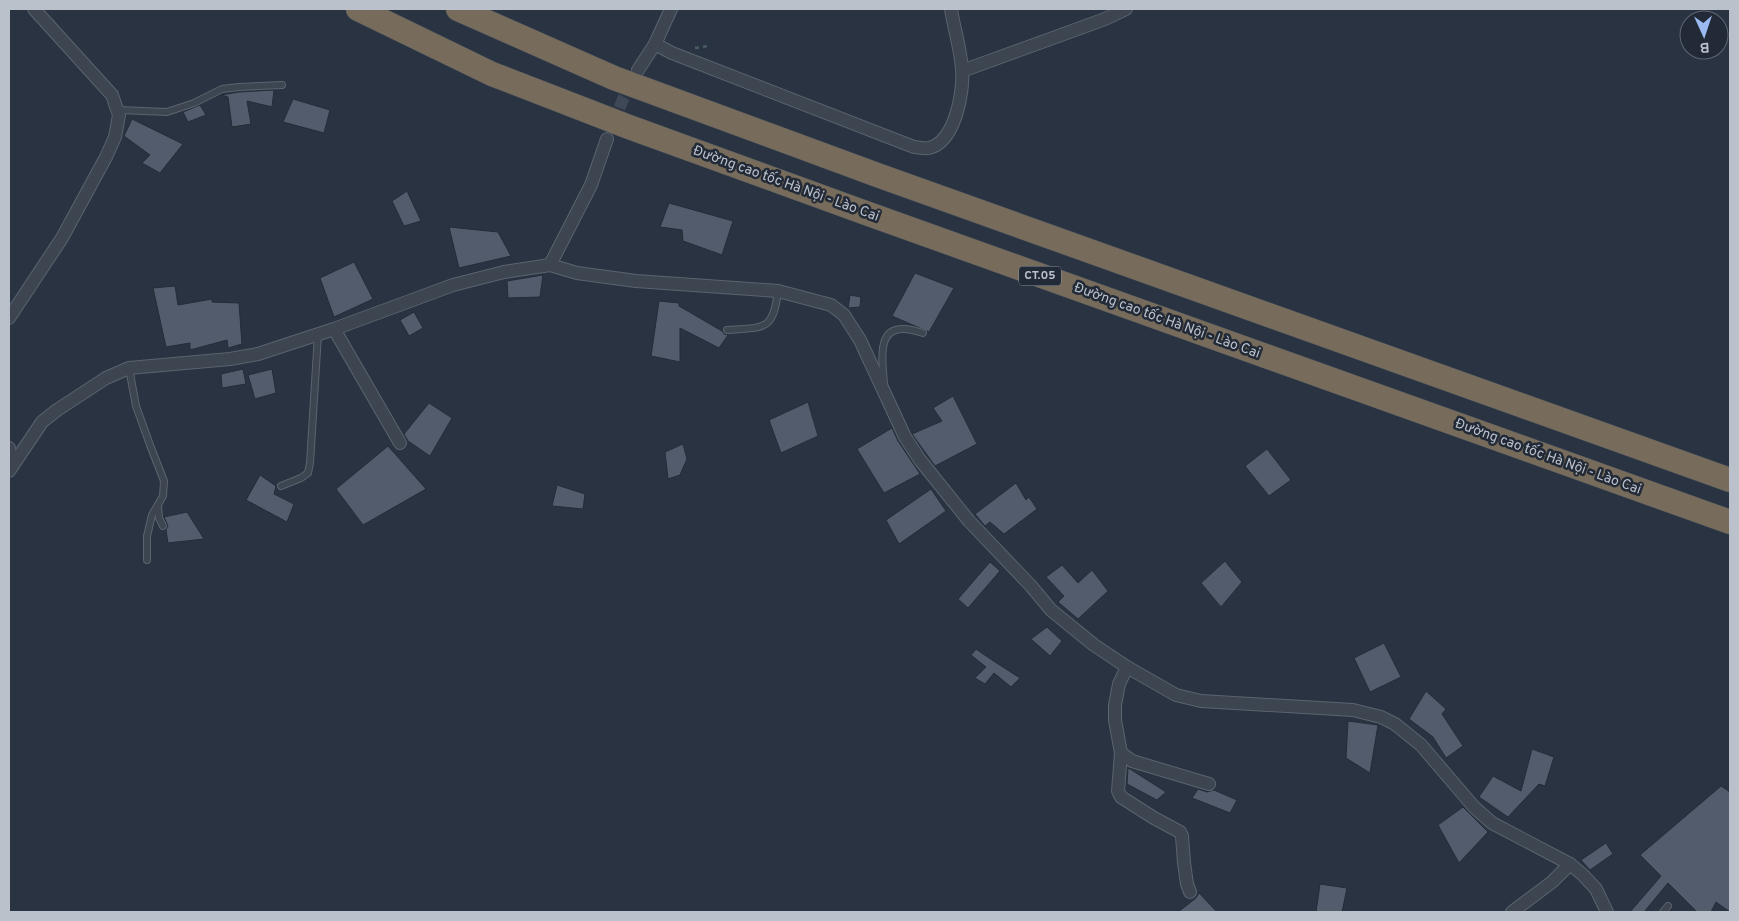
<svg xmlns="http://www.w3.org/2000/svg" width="1739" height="921" viewBox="0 0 1739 921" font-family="Overpass,sans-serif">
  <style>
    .building { fill: #535c6c; stroke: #242c39 }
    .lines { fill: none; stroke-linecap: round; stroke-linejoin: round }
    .street-tunnel { stroke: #3f4856; stroke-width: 12; stroke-dasharray: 12 6; stroke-linecap: butt }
    .lane-casing { stroke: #5b636f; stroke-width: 8 }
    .street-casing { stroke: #5b636f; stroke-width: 14 }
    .highway-casing { stroke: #48505c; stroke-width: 25 }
    .path { stroke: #4b5e61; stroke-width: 2.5; stroke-dasharray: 4 4; stroke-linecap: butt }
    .lane { stroke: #3d4551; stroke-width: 6 }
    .street { stroke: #3d4551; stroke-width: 12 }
    .highway { stroke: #776c5b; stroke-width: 24 }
    .labels { text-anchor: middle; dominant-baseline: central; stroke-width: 5; stroke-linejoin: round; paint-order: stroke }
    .shield { fill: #222a37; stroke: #8c949f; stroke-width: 1 }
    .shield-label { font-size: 12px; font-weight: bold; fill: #bac1cb }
    .street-label { font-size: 14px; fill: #bac1cb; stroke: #222a37 }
  </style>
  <rect width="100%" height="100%" fill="#293341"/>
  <!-- building -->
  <g class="building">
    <polygon points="274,90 272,107 247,101 251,124 232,127 228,97 221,95 239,92"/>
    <polygon points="293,99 330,110 324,133 283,122"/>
    <polygon points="200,105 206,115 188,122 183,112"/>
    <polygon points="132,119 183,144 160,173 142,163 150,155 124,136"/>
    <polygon points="407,191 421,221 404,226 392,201"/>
    <polygon points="669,203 733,221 722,255 683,241 682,230 660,227"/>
    <polygon points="449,227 498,232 511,256 459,268"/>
    <polygon points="354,262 373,299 334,317 320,278"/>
    <polygon points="915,273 954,288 929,332 892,316"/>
    <polygon points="543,275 540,297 508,298 507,281"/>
    <polygon points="175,286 178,305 212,299 212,302 239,303 242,344 228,348 227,340 190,350 190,343 166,347 153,288"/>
    <polygon points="850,295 861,297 860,307 848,308"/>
    <polygon points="659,301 679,303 679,306 722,331 724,334 728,335 719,348 680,328 680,362 651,356"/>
    <polygon points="414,312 423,328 409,336 400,320"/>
    <polygon points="243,369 246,384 222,388 221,374"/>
    <polygon points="272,369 276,393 255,399 248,375"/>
    <polygon points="953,396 977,444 935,466 912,434 942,421 933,408"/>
    <polygon points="808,402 818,436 781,453 769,420"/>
    <polygon points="429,403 452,418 430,456 408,441 404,434"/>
    <polygon points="892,428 898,441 920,474 884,493 857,449"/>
    <polygon points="683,444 687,459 680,475 668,479 665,452"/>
    <polygon points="388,446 426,489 363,525 336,489"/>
    <polygon points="1267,449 1291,480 1269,496 1245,466"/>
    <polygon points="260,475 276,486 274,494 294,504 287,522 246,500"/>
    <polygon points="1016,483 1026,500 1029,497 1037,509 1004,534 990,522 985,526 975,514"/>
    <polygon points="557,485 585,494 583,509 552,506"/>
    <polygon points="931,489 946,511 899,544 886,520"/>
    <polygon points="187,512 204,539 168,543 166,530 168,526 164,517"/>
    <polygon points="1225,561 1242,582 1221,607 1201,583"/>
    <polygon points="990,562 1000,571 968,608 958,599"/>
    <polygon points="1062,565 1078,583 1092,570 1108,591 1078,619 1058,602 1064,596 1046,577"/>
    <polygon points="1047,627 1062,641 1050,656 1031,639"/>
    <polygon points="1384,643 1401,677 1370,692 1354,658"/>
    <polygon points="976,649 992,660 1020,678 1011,687 994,673 985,684 975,678 986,667 971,655"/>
    <polygon points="1426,691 1446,709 1442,714 1463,746 1446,758 1433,737 1409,719"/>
    <polygon points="1348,721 1378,725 1370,773 1346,758"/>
    <polygon points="1532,749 1554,757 1545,786 1539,784 1508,817 1479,797 1493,776 1521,791"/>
    <polygon points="1128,768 1130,769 1166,792 1157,800 1127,784"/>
    <polygon points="1721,786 1730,792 1730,912 1716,902 1711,912 1697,912 1668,883 1644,912 1630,912 1661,876 1640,855"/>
    <polygon points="1198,789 1207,792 1214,790 1237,800 1230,813 1192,798"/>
    <polygon points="1463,807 1488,832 1459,863 1438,825"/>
    <polygon points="1606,843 1613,854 1590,870 1581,860"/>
    <polygon points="1320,884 1347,888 1342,912 1316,912"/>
    <polygon points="1199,893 1217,912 1178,912 1196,898"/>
  </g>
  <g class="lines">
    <!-- street-tunnel -->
    <polyline class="street-tunnel" points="613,125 623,99 633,80"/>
    <defs>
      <g id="lane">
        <polyline points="119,110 167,112 194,103 222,89 239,87 282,85"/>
        <path d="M 727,330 C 764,327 773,332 778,291"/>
        <polyline points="129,368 136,406 150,445 164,481 163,496 152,515 147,536 147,560"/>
        <path d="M 884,383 C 881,350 877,317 923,333"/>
        <polyline points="281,486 301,478 308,473 310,463 318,334"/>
        <polyline points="158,505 159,518 163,526"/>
        <polyline points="1663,912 1668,906"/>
      </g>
      <g id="street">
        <path d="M 655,44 L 672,53 L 914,147 C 918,147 924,149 929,148 C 955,142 964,92 962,70 C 961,50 954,29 951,9"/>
        <polyline points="638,70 655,44 671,9"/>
        <polyline points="962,71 1105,19 1126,9"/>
        <polyline points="550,265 591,185 607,139"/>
        <polyline points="9,318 62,238 106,157 115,137 119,115 112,95 34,9"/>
        <polyline points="334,329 400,443"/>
        <polyline points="9,448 12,464"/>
        <polyline points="9,471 42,422 57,410 106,378 129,368 230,359 258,354 334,329 453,285 504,272 550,265 577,273 636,281 778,291 831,305 844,315 860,340 905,437 920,460 969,521 1031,586 1051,610 1094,645 1127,667 1176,695 1201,701 1353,710 1381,717 1395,724 1421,745 1474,807 1492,823 1570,864 1583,875 1596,889 1607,912"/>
        <polyline points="1127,667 1119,684 1115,705 1115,720 1121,753 1118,791 1121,797 1154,818 1180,832 1182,836 1184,863 1187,884 1190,892"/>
        <polyline points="1121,753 1132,761 1209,784"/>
        <polyline points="1512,912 1552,882 1570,864"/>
      </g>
      <g id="highway">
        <polyline points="358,9 492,74 629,127 863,212 1730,522"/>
        <polyline points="458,9 614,78 880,176 1730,480"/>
      </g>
    </defs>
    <!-- lane casing -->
    <use href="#lane" class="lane-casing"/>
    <!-- street casing -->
    <use href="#street" class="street-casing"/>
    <!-- highway casing -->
    <use href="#highway" class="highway-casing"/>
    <!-- path -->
    <polyline class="path" points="695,48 708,46"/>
    <!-- lane -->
    <use href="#lane" class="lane"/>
    <!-- street -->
    <use href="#street" class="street"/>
    <!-- highway -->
    <use href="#highway" class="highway"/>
  </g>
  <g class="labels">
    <!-- shield labels -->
    <rect class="shield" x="1019" y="266.5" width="42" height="19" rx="4"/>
    <g class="shield-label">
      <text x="1040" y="276">CT.05</text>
    </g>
    <!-- street labels -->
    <g class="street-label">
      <text transform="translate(786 184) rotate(20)">Đường cao tốc Hà Nội - Lào Cai</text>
      <text transform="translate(1167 321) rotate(20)">Đường cao tốc Hà Nội - Lào Cai</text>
      <text transform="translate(1548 457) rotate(20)">Đường cao tốc Hà Nội - Lào Cai</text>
    </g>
  </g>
  <!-- border -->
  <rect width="1739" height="921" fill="none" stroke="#bac1cb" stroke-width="20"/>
  <!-- north arrow -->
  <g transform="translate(1704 35) rotate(177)"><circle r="24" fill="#222a37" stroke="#5f6672"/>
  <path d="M0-4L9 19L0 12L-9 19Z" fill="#9abaf1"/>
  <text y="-8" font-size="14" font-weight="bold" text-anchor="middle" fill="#bac1cb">B</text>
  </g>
</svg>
